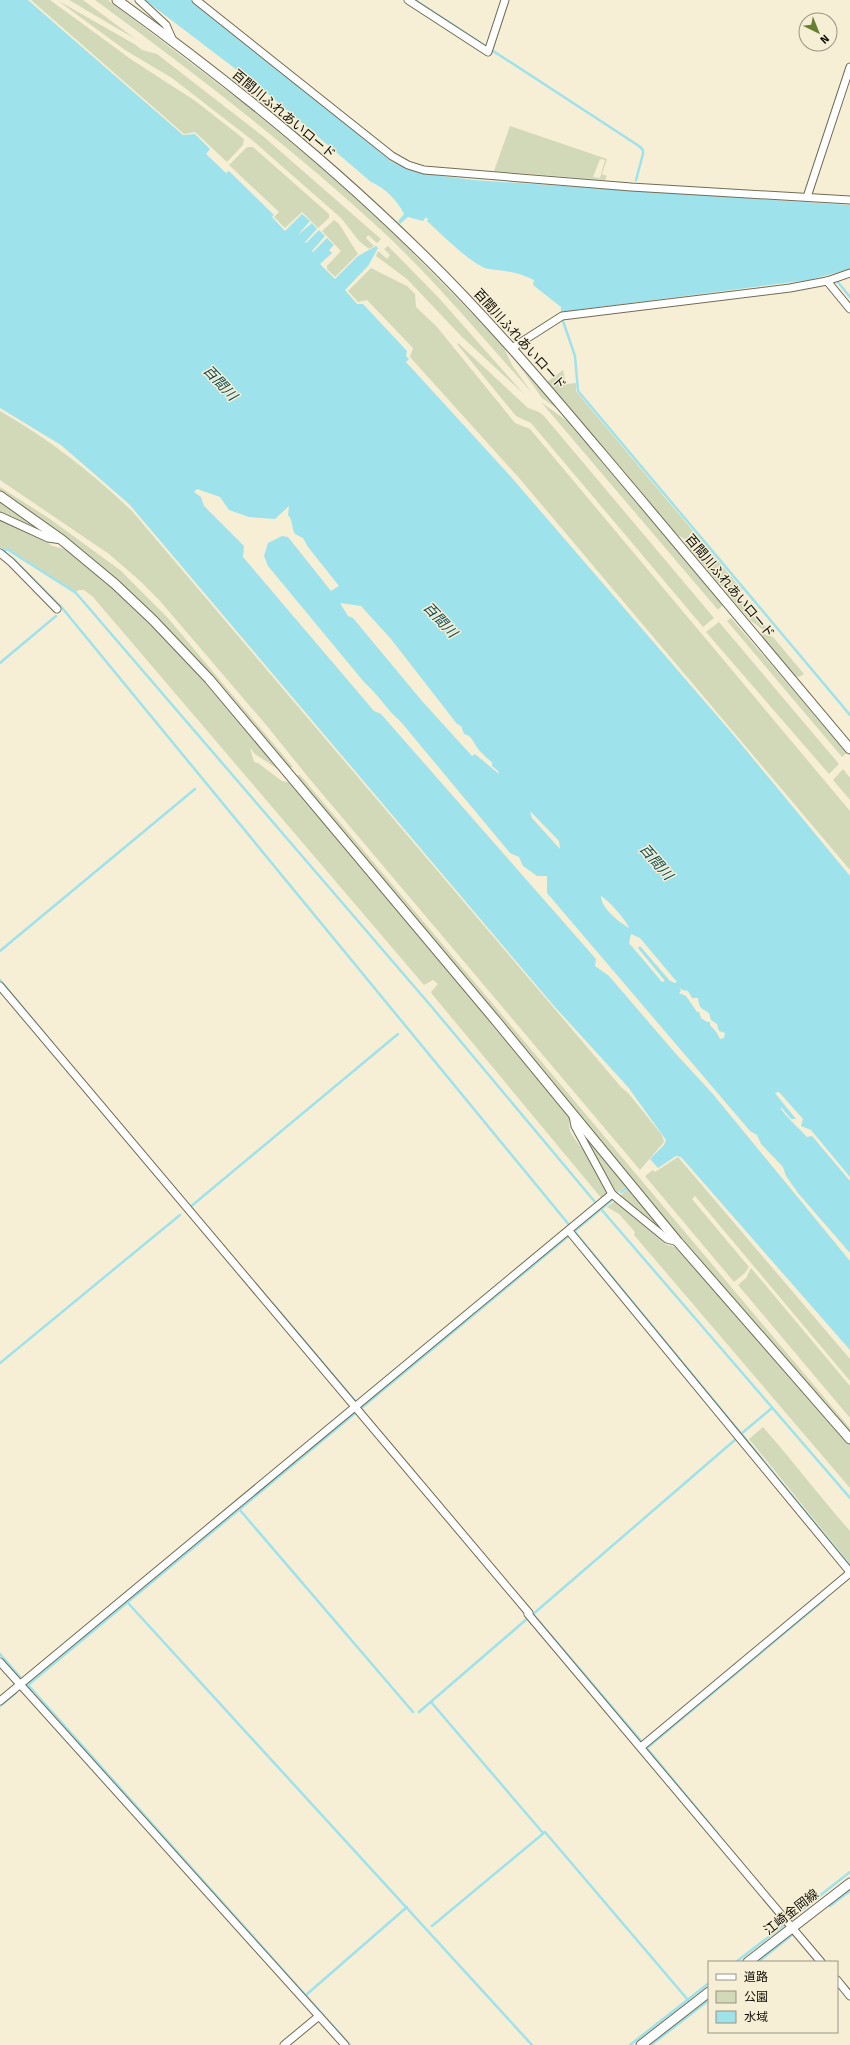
<svg xmlns="http://www.w3.org/2000/svg" width="850" height="2045" viewBox="0 0 850 2045" font-family="'Fira Sans','Noto Sans JP',sans-serif">
  <style>
    .green { fill: #d2d9b8; fill-rule: evenodd }
    .water { fill: #9ee2ec; fill-rule: evenodd }
    .lines { fill: none; stroke-linecap: round; stroke-linejoin: round }
    .stream { stroke: #9ee2ec; stroke-width: 2.5 }
    .street-casing { stroke: #716c55; stroke-width: 9 }
    .secondary-casing { stroke: #716c55; stroke-width: 11 }
    .street { stroke: #fff; stroke-width: 7 }
    .secondary { stroke: #fff; stroke-width: 9 }
    .labels { text-anchor: middle; dominant-baseline: central; stroke-width: 3; stroke-linejoin: round; paint-order: stroke }
    .street-label { font-size: 13px; fill: #0e0c05; stroke: #f6efd6 }
    .water-label { font-size: 14px; font-style: italic; fill: #0e4b52; stroke: #f6efd6 }
  </style>
  <rect width="100%" height="100%" fill="#f6efd6"/>
  <!-- green -->
  <g class="green">
    <polygon points="31,0 50,0 132,60 194,100 244,139 243,145 227,162 195,132 184,134"/>
    <polygon points="57,0 136,45 142,50 157,54 264,137 381,239 377,243 368,235 366,238 374,246 369,249 359,241 341,218 252,140 172,78 125,50"/>
    <polygon points="69,0 83,0 137,40"/>
    <path d="M 95,0 L 108,0 L 242,102 L 328,173 L 386,226 L 502,344 L 512,365 L 532,393 C 482,337 434,279 380,229 C 290,146 193,72 95,0 Z"/>
    <path d="M 510,126 L 607,159 L 602,174 L 607,176 L 605,180 L 494,171 ZM 600,159 L 605,160 L 600,178 L 593,177 Z"/>
    <polygon points="247,147 253,147 329,214 329,218 318,228 302,212 285,228 274,217 279,212 229,165"/>
    <polygon points="334,220 339,224 358,254 335,277 327,269 327,266 341,251 322,231"/>
    <polygon points="388,246 438,297 524,394 462,337 407,279 376,256 378,251 387,259 390,255 384,249"/>
    <polygon points="371,268 407,286 415,294 416,307 437,327 515,423 530,429 850,811 850,870 520,479 410,357 413,348 367,300 358,302 348,291"/>
    <polygon points="458,343 528,408 539,412 544,416 714,618 703,627 531,423 516,416 457,344"/>
    <polygon points="516,361 559,410 542,398"/>
    <polygon points="563,370 566,384 576,383 576,391 585,402 693,531 689,535 697,545 677,535 547,382"/>
    <polygon points="541,402 567,421 723,605 718,610"/>
    <path d="M 0,411 C 49,439 91,472 132,511 L 621,1087 L 629,1094 L 662,1135 L 664,1142 L 640,1170 L 308,777 L 267,726 L 160,601 L 139,580 L 109,554 L 0,480 Z"/>
    <path d="M 0,487 L 50,519 L 120,570 L 167,617 L 293,767 L 289,768 C 240,708 190,648 133,595 C 93,556 47,521 0,491 Z"/>
    <polygon points="0,502 43,531 43,532 0,513"/>
    <path d="M 0,519 L 47,542 C 53,549 61,546 68,551 C 82,560 96,573 108,584 C 171,642 227,706 282,772 L 255,754 L 250,748 L 254,762 L 258,763 L 282,781 L 288,782 L 407,919 L 569,1117 C 569,1122 569,1129 571,1133 C 580,1149 608,1176 606,1195 L 602,1199 L 432,994 L 431,992 L 438,984 L 433,980 L 424,985 L 93,597 L 84,590 L 79,590 L 76,592 L 7,548 L 4,550 L 0,547 Z"/>
    <polygon points="685,543 701,551 708,559 713,555 742,590 739,592 720,585"/>
    <polygon points="725,591 739,597 768,629 763,630 750,620"/>
    <polygon points="731,618 847,753 842,757 727,621"/>
    <polygon points="719,622 839,764 829,774 706,632"/>
    <polygon points="760,633 773,637 804,674 799,677 796,676"/>
    <polygon points="843,769 850,778 850,800 833,780"/>
    <polygon points="298,775 300,775 850,1428 850,1433 631,1180 504,1023 297,777"/>
    <polygon points="585,1137 626,1186 617,1193 583,1138"/>
    <polygon points="678,1157 850,1359 850,1381 695,1196 692,1199 749,1267 745,1273 734,1282 645,1176 653,1170 655,1172"/>
    <polygon points="628,1188 662,1228 660,1230 620,1196"/>
    <polygon points="616,1200 665,1244 678,1248 850,1445 850,1488 634,1235 635,1232 619,1214 607,1207"/>
    <polygon points="751,1268 850,1386 850,1418 738,1285 746,1278"/>
    <path d="M 763,1427 C 793,1461 820,1497 850,1531 L 850,1564 L 749,1439 Z"/>
  </g>
  <!-- water -->
  <g class="water">
    <path d="M 0,0 L 28,0 L 183,135 L 195,134 L 210,149 L 206,154 L 226,173 L 229,171 L 274,215 L 272,217 L 285,231 L 302,214 L 310,221 L 298,235 L 312,223 L 317,229 L 305,242 L 306,243 L 319,230 L 325,236 L 312,251 L 313,252 L 327,238 L 334,245 L 329,250 L 332,253 L 320,264 L 335,279 L 358,256 L 376,246 L 378,248 L 368,266 L 345,290 L 357,304 L 363,304 L 407,351 L 406,356 L 409,359 L 406,362 L 512,478 L 731,732 L 850,876 L 850,1177 L 811,1130 L 801,1126 L 803,1119 L 779,1092 L 775,1093 L 796,1119 L 791,1119 L 781,1107 L 781,1109 C 789,1120 798,1127 807,1137 L 812,1136 L 850,1181 L 850,1253 L 798,1193 L 786,1176 L 783,1167 L 761,1144 L 757,1135 L 750,1131 L 547,893 L 547,876 L 537,876 L 523,866 L 519,857 L 510,853 L 401,722 C 387,710 378,694 364,682 L 268,566 L 264,556 L 268,543 L 282,536 L 288,537 L 331,591 L 339,586 L 308,547 L 303,538 L 295,534 C 291,527 293,520 288,515 L 289,506 L 275,519 L 249,517 L 229,510 L 220,497 L 197,489 L 194,492 L 201,497 L 204,506 L 244,546 L 243,557 L 374,711 L 381,714 L 596,959 L 595,966 L 609,976 L 676,1054 L 712,1093 L 850,1261 L 850,1350 L 681,1157 L 676,1156 L 658,1168 L 650,1159 L 664,1145 L 666,1140 L 628,1087 L 554,1006 L 129,504 L 61,445 L 0,408 ZM 340,603 L 361,606 L 391,639 L 457,724 L 461,726 L 464,734 C 474,736 474,746 480,751 C 484,755 487,759 492,762 L 492,766 L 498,771 L 499,774 L 475,754 L 472,756 L 422,701 L 353,618 L 348,616 ZM 530,811 L 559,841 L 560,849 L 532,818 ZM 601,896 C 607,899 627,921 629,928 C 619,922 601,908 601,896 ZM 631,934 L 640,938 L 677,982 L 675,983 L 670,981 L 640,946 L 638,948 L 665,981 L 662,982 L 629,943 ZM 679,987 L 682,990 L 688,991 L 692,998 L 698,998 C 699,1008 701,1008 709,1013 L 711,1020 L 717,1024 L 719,1031 L 725,1033 L 724,1038 L 720,1039 L 717,1033 L 710,1025 L 710,1022 L 707,1022 L 701,1018 L 699,1012 L 697,1012 L 686,996 L 679,993 L 681,991 Z"/>
    <path d="M 145,0 L 193,0 L 392,162 C 418,175 444,176 473,180 L 850,205 L 850,269 L 809,280 L 561,312 L 561,307 L 533,285 L 534,280 C 519,272 505,271 489,269 C 474,267 439,232 427,221 L 428,219 L 426,217 L 423,221 L 408,217 L 400,224 L 398,221 L 404,214 C 397,200 385,188 371,182 L 267,93 Z"/>
  </g>
  <g class="lines">
    <!-- stream -->
    <g class="stream">
      <polyline points="415,0 639,146 643,150 643,154 636,180"/>
      <polyline points="837,281 850,297"/>
      <polyline points="563,321 575,356 578,391 850,715"/>
      <polyline points="0,549 12,558 63,609 575,1232"/>
      <polyline points="4,552 7,549 76,593 431,1006 595,1202"/>
      <polyline points="0,663 56,616"/>
      <polyline points="0,951 195,789"/>
      <polyline points="0,980 53,1044"/>
      <polyline points="621,1192 626,1188"/>
      <polyline points="189,1208 398,1034"/>
      <polyline points="601,1209 850,1498"/>
      <polyline points="575,1232 850,1566"/>
      <polyline points="273,1304 356,1402"/>
      <polyline points="0,1363 180,1215"/>
      <polyline points="741,1434 772,1408"/>
      <polyline points="239,1509 413,1712"/>
      <polyline points="128,1603 532,2045"/>
      <polyline points="532,1613 642,1742"/>
      <polyline points="532,1615 736,1439"/>
      <polyline points="0,1654 21,1678"/>
      <polyline points="28,1685 612,1200"/>
      <polyline points="28,1685 350,2045"/>
      <polyline points="431,1702 543,1833"/>
      <polyline points="0,1706 16,1693"/>
      <polyline points="419,1712 528,1618"/>
      <polyline points="646,1747 718,1834"/>
      <polyline points="647,1748 824,1600"/>
      <polyline points="830,1906 850,1891"/>
      <polyline points="789,1920 850,1872"/>
      <polyline points="432,1926 545,1832 688,2000"/>
      <polyline points="736,1962 784,1925"/>
      <polyline points="758,1962 792,1935"/>
      <polyline points="306,1995 407,1907"/>
      <polyline points="630,2045 709,1983"/>
      <polyline points="651,2045 709,2000"/>
    </g>
    <defs>
      <g id="street">
        <polyline points="139,0 166,25 173,41"/>
        <polyline points="196,0 392,156 408,165 424,170 631,187 850,200"/>
        <polyline points="408,0 488,52 505,0"/>
        <polyline points="807,197 850,67"/>
        <polyline points="827,281 850,309"/>
        <polyline points="512,348 562,316 790,288 827,281 850,273"/>
        <polyline points="0,516 48,538 62,540"/>
        <polyline points="0,553 11,562 57,609"/>
        <polyline points="0,986 529,1613"/>
        <polyline points="573,1116 575,1126 612,1194 667,1239 678,1242"/>
        <polyline points="569,1231 850,1572"/>
        <polyline points="528,1614 821,1962"/>
        <polyline points="0,1662 345,2045"/>
        <polyline points="0,1701 612,1194"/>
        <polyline points="641,1747 850,1573"/>
        <polyline points="837,1980 850,1996"/>
        <polyline points="284,2045 319,2016"/>
      </g>
      <g id="secondary">
        <path d="M 117,0 C 221,75 322,156 414,246 C 494,323 564,409 636,494 C 707,579 778,664 850,749"/>
        <polyline points="0,496 62,540 115,584 153,620 209,679 497,1022 678,1242 850,1439"/>
        <polyline points="748,1962 850,1883"/>
        <polyline points="641,2045 709,1992"/>
      </g>
    </defs>
    <!-- street casing -->
    <use href="#street" class="street-casing"/>
    <!-- secondary casing -->
    <use href="#secondary" class="secondary-casing"/>
    <!-- street -->
    <use href="#street" class="street"/>
    <!-- secondary -->
    <use href="#secondary" class="secondary"/>
  </g>
  <g class="labels">
    <!-- street labels -->
    <g class="street-label">
      <text transform="translate(284 114) rotate(40)">百間川ふれあいロード</text>
      <text transform="translate(520 339) rotate(48)">百間川ふれあいロード</text>
      <text transform="translate(730 586) rotate(50)">百間川ふれあいロード</text>
      <text transform="translate(791 1912) rotate(-38)">江崎金岡線</text>
    </g>
    <!-- water labels -->
    <g class="water-label">
      <text transform="translate(220 383) rotate(47)">百間川</text>
      <text transform="translate(440 620) rotate(47)">百間川</text>
      <text transform="translate(656 862) rotate(49)">百間川</text>
    </g>
  </g>
  <!-- legend -->
  <rect x="708" y="1961" width="130" height="72" fill="#f6efd6" stroke="#999482"/>
  <rect x="716" y="1974" width="20" height="6" fill="#ffffff" stroke="#999482"/>
  <text x="744" y="1981" font-size="12" fill="#0e0c05">道路</text>
  <rect x="716" y="1991" width="20" height="12" fill="#d2d9b8" stroke="#999482"/>
  <text x="744" y="2001" font-size="12" fill="#0e0c05">公園</text>
  <rect x="716" y="2011" width="20" height="12" fill="#9ee2ec" stroke="#999482"/>
  <text x="744" y="2021" font-size="12" fill="#0e0c05">水域</text>
  <!-- north arrow -->
  <g transform="translate(818 32) rotate(137)"><circle r="19" fill="#f6efd6" stroke="#999482"/>
  <path d="M0-3L7 15L0 10L-7 15Z" fill="#668033"/>
  <text y="-6" font-size="11" font-weight="bold" text-anchor="middle" fill="#0e0c05">N</text>
  </g>
</svg>
